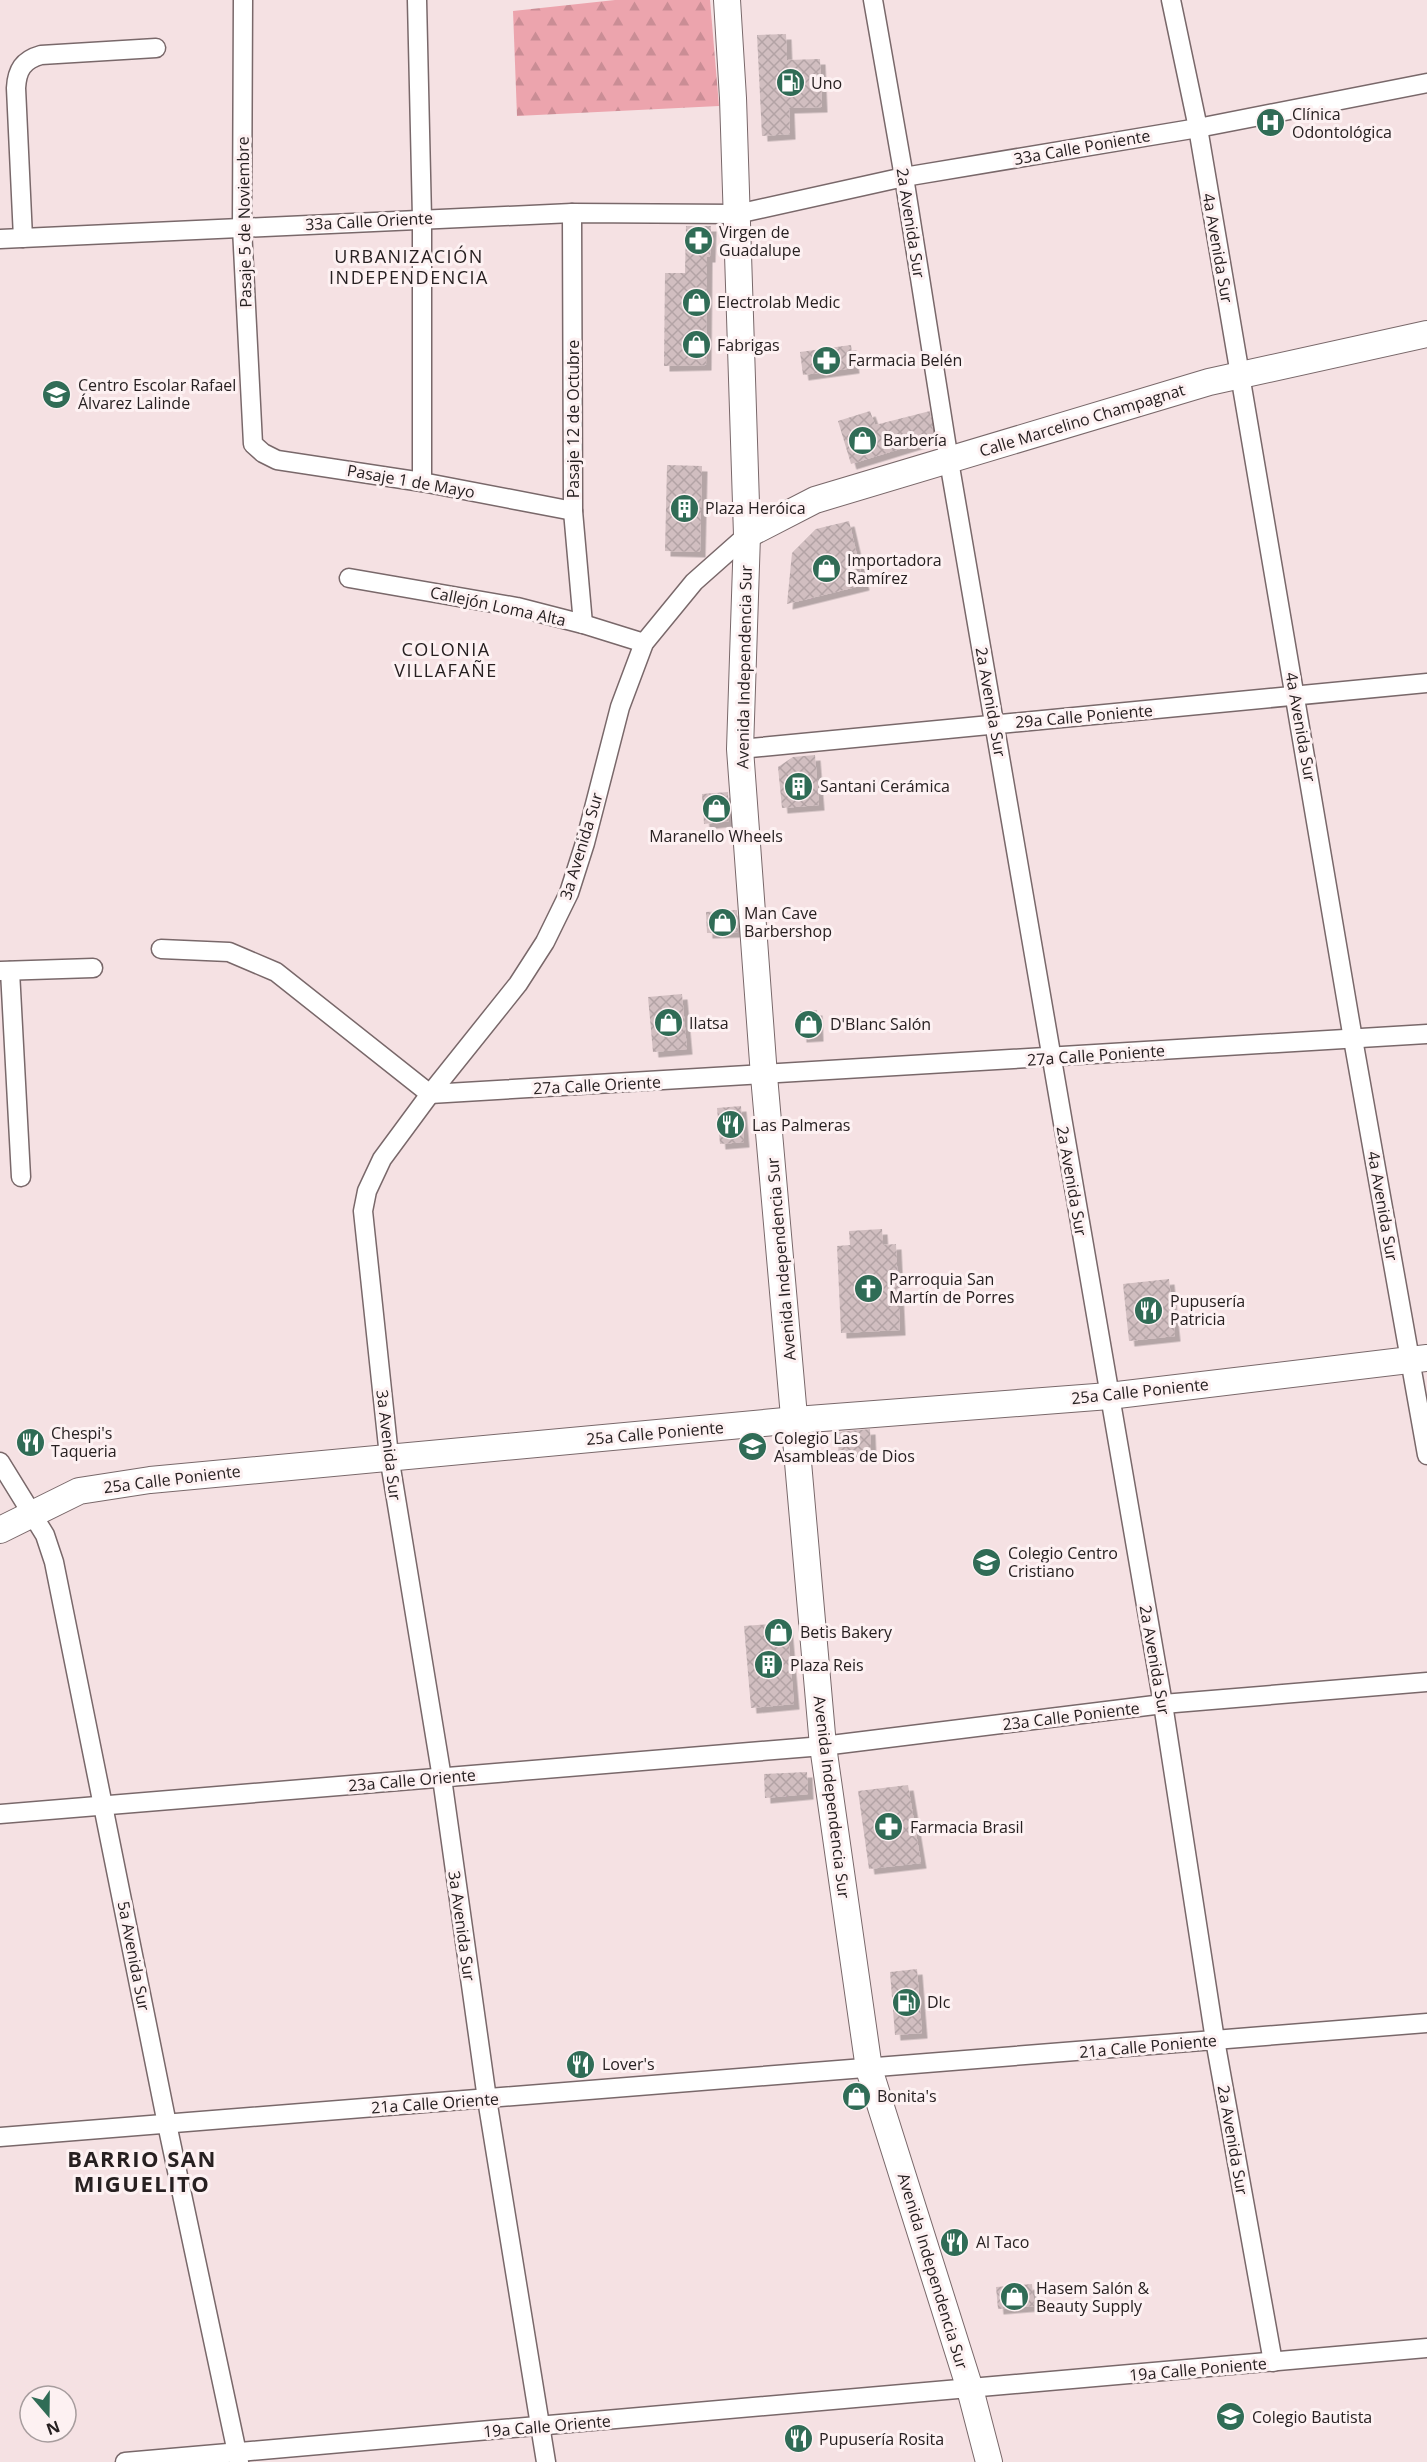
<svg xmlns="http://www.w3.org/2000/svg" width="1427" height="2462" viewBox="0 0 1427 2462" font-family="'Open Sans',sans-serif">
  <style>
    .forest { fill: url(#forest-firs) }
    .building { fill: url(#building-cross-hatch); filter: url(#shadow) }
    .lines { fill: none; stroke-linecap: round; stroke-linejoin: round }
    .street-casing { stroke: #79686a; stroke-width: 21 }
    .secondary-casing { stroke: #79686a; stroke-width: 28 }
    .street { stroke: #fff; stroke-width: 18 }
    .secondary { stroke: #fff; stroke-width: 26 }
    .labels { text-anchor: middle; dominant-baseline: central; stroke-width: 6; stroke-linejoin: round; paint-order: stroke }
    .poi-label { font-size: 16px; fill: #272021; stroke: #fdf1f2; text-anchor: start }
    .street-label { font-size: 16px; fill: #272021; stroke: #fdf1f2 }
    .neighbourhood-label { font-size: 18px; letter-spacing: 1.5px; fill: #272021; stroke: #fdf1f2 }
    .district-label { font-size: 22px; font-weight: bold; letter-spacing: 1.5px; fill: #272021; stroke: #fdf1f2 }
  </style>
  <defs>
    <pattern id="forest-firs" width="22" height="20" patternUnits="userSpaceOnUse" patternTransform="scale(1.5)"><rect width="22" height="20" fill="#eca4ad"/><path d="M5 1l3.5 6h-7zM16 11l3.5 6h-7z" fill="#ca8d95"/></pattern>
    <pattern id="building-cross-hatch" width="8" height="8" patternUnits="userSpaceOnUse" patternTransform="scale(1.5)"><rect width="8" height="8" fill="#d1bec0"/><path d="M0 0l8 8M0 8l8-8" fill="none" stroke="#b3a3a5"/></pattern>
    <filter id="shadow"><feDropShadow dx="5.5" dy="5.5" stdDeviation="0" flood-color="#0004"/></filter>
  </defs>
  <rect width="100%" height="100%" fill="#f5e1e3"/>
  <!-- forest -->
  <polygon class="forest" points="615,0 710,0 719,106 517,116 513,11"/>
  <!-- building -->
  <g class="building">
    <polygon points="786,34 787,60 820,59 822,107 789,108 790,134 762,136 757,35"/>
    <polygon points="686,226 711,226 710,257 707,257 706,365 664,366 665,273 685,273"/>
    <polygon points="851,345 854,368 803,375 800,352"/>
    <polygon points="870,411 875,425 930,411 933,433 926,441 851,464 838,421"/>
    <polygon points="667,465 702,466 700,552 665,551"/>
    <polygon points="849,521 864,585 787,604 792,553 816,529"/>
    <polygon points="815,755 819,805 782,808 778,767 793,757"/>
    <polygon points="728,792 729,821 704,824 702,794"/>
    <polygon points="737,910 738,932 707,933 706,912"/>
    <polygon points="682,994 687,1049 653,1052 648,997"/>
    <polygon points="817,1010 818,1036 801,1037 800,1011"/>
    <polygon points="741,1106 744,1142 720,1144 717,1108"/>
    <polygon points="882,1229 883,1245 896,1244 900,1330 841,1333 837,1246 850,1245 849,1231"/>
    <polygon points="1169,1279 1175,1336 1129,1341 1123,1284"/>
    <polygon points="870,1429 871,1453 839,1455 837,1432"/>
    <polygon points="787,1623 794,1704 751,1708 744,1626"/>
    <polygon points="807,1772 808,1794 765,1798 764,1774"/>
    <polygon points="908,1785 921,1863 869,1869 858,1791"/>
    <polygon points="917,1969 922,2033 895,2035 890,1972"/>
    <polygon points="1032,2284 1034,2306 998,2309 996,2287"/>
  </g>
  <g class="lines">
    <defs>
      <g id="street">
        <polyline points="243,0 242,228 253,444 263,453 277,460 422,482 573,511"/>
        <polyline points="417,0 422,218 422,482"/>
        <polyline points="873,0 904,177 949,461 1163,1704 1215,2040 1273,2362"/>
        <polyline points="1171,0 1198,128 1353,1039 1427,1455"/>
        <polyline points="572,213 573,511 583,624"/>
        <path d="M 23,238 L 16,88 C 17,70 23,60 41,55 L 156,48"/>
        <polyline points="0,239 572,213 737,214 904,177 1198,128 1427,83"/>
        <polyline points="349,578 517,607 583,624 644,643"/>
        <polyline points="740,749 1427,683"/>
        <polyline points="161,949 229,952 276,972 430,1094 1427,1034"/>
        <polyline points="0,971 93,968"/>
        <polyline points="10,971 21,1177"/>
        <polyline points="0,1462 45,1535 54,1562 167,2124 239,2462"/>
        <polyline points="0,1814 823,1746 1163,1704 1427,1682"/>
        <polyline points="0,2137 1427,2023"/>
        <polyline points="125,2462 1427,2348"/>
        <polyline points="546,2462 487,2099 442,1778 389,1456 363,1211 367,1191 382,1159 430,1094 518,984 545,942 569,893 585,843 620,707 644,643 694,582 747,535"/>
      </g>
      <g id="secondary">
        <polyline points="727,0 733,98 747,535 740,749 764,1076 823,1746 869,2069 970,2389 989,2462"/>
        <polyline points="747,535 815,500 1209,382 1427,334"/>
        <polyline points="0,1530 79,1491 150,1480 796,1420 1109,1396 1427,1358"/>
      </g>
    </defs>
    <!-- street casing -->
    <use href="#street" class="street-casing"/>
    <!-- secondary casing -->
    <use href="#secondary" class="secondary-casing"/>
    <!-- street -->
    <use href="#street" class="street"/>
    <!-- secondary -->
    <use href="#secondary" class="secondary"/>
  </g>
  <!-- icons -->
  <defs>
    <symbol id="fuel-disc" viewBox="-11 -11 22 22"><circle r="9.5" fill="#306c56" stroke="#fdf1f2"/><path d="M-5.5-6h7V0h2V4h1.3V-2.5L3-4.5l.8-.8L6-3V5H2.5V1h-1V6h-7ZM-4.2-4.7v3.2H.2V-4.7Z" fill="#fff"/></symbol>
    <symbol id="hospital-disc" viewBox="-11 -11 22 22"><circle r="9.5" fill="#306c56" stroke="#fdf1f2"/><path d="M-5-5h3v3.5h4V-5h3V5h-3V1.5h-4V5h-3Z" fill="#fff"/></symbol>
    <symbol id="pharmacy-disc" viewBox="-11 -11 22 22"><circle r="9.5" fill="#306c56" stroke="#fdf1f2"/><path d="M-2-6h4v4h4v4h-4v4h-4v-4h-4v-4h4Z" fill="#fff"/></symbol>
    <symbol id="shop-disc" viewBox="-11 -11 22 22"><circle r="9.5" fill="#306c56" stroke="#fdf1f2"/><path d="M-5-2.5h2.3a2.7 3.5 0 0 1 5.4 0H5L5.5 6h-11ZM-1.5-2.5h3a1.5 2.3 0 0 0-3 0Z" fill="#fff"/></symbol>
    <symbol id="school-disc" viewBox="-11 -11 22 22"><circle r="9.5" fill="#306c56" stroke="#fdf1f2"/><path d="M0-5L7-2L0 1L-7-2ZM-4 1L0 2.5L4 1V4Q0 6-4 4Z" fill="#fff"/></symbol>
    <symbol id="building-disc" viewBox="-11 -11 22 22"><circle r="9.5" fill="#306c56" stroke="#fdf1f2"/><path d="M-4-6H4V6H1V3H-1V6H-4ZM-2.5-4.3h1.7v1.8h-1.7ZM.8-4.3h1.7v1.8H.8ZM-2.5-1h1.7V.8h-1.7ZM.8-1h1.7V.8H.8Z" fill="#fff"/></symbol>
    <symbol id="restaurant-disc" viewBox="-11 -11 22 22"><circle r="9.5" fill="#306c56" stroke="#fdf1f2"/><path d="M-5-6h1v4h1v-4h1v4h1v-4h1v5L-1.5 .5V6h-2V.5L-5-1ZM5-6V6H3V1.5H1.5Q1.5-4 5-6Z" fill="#fff"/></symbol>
    <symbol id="church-disc" viewBox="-11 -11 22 22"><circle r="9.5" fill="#306c56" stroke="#fdf1f2"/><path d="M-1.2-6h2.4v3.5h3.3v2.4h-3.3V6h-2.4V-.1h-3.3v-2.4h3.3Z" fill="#fff"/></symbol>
  </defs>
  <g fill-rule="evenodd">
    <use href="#fuel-disc" x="774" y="66" width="33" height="33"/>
    <use href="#hospital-disc" x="1254" y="106" width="33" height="33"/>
    <use href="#pharmacy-disc" x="682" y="224" width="33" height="33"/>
    <use href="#shop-disc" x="680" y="286" width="33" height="33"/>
    <use href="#shop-disc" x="680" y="328" width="33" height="33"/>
    <use href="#pharmacy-disc" x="810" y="344" width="33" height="33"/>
    <use href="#school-disc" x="40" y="378" width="33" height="33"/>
    <use href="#shop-disc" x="846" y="424" width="33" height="33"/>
    <use href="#building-disc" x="668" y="492" width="33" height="33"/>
    <use href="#shop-disc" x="810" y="552" width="33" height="33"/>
    <use href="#building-disc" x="782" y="770" width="33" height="33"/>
    <use href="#shop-disc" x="700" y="792" width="33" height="33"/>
    <use href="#shop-disc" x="706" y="906" width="33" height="33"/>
    <use href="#shop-disc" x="652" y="1006" width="33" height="33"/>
    <use href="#shop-disc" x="792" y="1008" width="33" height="33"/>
    <use href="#restaurant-disc" x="714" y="1108" width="33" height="33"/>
    <use href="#church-disc" x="852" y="1272" width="33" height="33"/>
    <use href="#restaurant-disc" x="1132" y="1294" width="33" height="33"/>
    <use href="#restaurant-disc" x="14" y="1426" width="33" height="33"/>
    <use href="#school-disc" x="736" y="1430" width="33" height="33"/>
    <use href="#school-disc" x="970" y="1546" width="33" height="33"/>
    <use href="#shop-disc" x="762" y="1616" width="33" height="33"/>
    <use href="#building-disc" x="752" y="1648" width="33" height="33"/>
    <use href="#pharmacy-disc" x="872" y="1810" width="33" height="33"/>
    <use href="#fuel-disc" x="890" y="1986" width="33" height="33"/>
    <use href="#restaurant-disc" x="564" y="2048" width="33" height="33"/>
    <use href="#shop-disc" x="840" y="2080" width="33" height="33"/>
    <use href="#restaurant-disc" x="938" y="2226" width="33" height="33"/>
    <use href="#shop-disc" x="998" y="2280" width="33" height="33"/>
    <use href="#school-disc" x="1214" y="2400" width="33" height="33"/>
    <use href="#restaurant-disc" x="782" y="2422" width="33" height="33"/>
  </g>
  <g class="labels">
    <!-- poi labels -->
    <g class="poi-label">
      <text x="811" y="83">Uno</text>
      <text x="1292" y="114">Clínica<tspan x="1292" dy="18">Odontológica</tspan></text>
      <text x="719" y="232">Virgen de<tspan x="719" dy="18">Guadalupe</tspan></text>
      <text x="717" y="302">Electrolab Medic</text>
      <text x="717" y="345">Fabrigas</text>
      <text x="848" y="360">Farmacia Belén</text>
      <text x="78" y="385">Centro Escolar Rafael<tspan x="78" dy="18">Álvarez Lalinde</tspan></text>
      <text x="883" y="440">Barbería</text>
      <text x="705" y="508">Plaza Heróica</text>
      <text x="847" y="560">Importadora<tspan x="847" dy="18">Ramírez</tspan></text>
      <text x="820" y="786">Santani Cerámica</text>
      <text x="716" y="836" text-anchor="middle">Maranello Wheels</text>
      <text x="744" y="913">Man Cave<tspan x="744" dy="18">Barbershop</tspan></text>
      <text x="689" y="1023">Ilatsa</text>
      <text x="830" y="1024">D'Blanc Salón</text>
      <text x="752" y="1125">Las Palmeras</text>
      <text x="889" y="1279">Parroquia San<tspan x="889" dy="18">Martín de Porres</tspan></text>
      <text x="1170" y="1301">Pupusería<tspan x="1170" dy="18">Patricia</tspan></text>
      <text x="51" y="1433">Chespi's<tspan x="51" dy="18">Taqueria</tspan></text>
      <text x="774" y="1438">Colegio Las<tspan x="774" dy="18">Asambleas de Dios</tspan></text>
      <text x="1008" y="1553">Colegio Centro<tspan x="1008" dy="18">Cristiano</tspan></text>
      <text x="800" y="1632">Betis Bakery</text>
      <text x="790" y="1665">Plaza Reis</text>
      <text x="910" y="1827">Farmacia Brasil</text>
      <text x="927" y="2002">Dlc</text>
      <text x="602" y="2064">Lover's</text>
      <text x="877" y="2096">Bonita's</text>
      <text x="976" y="2242">Al Taco</text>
      <text x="1036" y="2288">Hasem Salón &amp;<tspan x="1036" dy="18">Beauty Supply</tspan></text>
      <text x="1252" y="2417">Colegio Bautista</text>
      <text x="819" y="2439">Pupusería Rosita</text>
    </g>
    <!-- street labels -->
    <g class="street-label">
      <text transform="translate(1082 147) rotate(-10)">33a Calle Poniente</text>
      <text transform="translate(369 221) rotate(-3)">33a Calle Oriente</text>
      <text transform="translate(244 222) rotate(-91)">Pasaje 5 de Noviembre</text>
      <text transform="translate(911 223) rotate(81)">2a Avenida Sur</text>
      <text transform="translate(1218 248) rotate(80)">4a Avenida Sur</text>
      <text transform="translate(573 419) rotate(-90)">Pasaje 12 de Octubre</text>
      <text transform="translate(1082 420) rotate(-17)">Calle Marcelino Champagnat</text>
      <text transform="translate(411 481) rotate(10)">Pasaje 1 de Mayo</text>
      <text transform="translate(498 606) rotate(12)">Callejón Loma Alta</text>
      <text transform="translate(744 667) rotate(-89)">Avenida Independencia Sur</text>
      <text transform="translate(991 702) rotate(80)">2a Avenida Sur</text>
      <text transform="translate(1084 716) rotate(-5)">29a Calle Poniente</text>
      <text transform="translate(1301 727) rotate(80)">4a Avenida Sur</text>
      <text transform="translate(581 846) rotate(-73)">3a Avenida Sur</text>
      <text transform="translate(1096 1055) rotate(-4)">27a Calle Poniente</text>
      <text transform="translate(597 1085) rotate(-3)">27a Calle Oriente</text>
      <text transform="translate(1072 1181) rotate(80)">2a Avenida Sur</text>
      <text transform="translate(1383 1206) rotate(80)">4a Avenida Sur</text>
      <text transform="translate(781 1259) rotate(-95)">Avenida Independencia Sur</text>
      <text transform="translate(1140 1391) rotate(-6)">25a Calle Poniente</text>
      <text transform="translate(655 1433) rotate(-5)">25a Calle Poniente</text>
      <text transform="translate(389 1445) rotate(83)">3a Avenida Sur</text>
      <text transform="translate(172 1479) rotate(-7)">25a Calle Poniente</text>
      <text transform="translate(1155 1660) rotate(80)">2a Avenida Sur</text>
      <text transform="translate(1071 1716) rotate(-7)">23a Calle Poniente</text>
      <text transform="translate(412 1780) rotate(-5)">23a Calle Oriente</text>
      <text transform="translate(832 1797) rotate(83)">Avenida Independencia Sur</text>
      <text transform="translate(462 1926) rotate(82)">3a Avenida Sur</text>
      <text transform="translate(134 1956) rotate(79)">5a Avenida Sur</text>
      <text transform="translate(1148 2046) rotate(-5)">21a Calle Poniente</text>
      <text transform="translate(435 2103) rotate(-4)">21a Calle Oriente</text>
      <text transform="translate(1233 2140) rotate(80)">2a Avenida Sur</text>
      <text transform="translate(933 2271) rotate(73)">Avenida Independencia Sur</text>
      <text transform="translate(1198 2369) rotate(-5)">19a Calle Poniente</text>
      <text transform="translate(547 2426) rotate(-5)">19a Calle Oriente</text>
    </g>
    <!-- neighbourhood labels -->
    <g class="neighbourhood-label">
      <text x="409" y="256">URBANIZACIÓN<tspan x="409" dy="21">INDEPENDENCIA</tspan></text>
      <text x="446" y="649">COLONIA<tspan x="446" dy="21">VILLAFAÑE</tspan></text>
    </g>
    <!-- district labels -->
    <g class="district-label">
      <text x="142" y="2158">BARRIO SAN<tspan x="142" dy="25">MIGUELITO</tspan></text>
    </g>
  </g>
  <!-- north arrow -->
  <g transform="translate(48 2414) rotate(160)"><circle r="28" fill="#fdf1f2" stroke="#a79d9e" stroke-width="1.5"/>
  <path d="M0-4.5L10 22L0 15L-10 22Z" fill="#306c56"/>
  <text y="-9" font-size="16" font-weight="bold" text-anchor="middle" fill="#272021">N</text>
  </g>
</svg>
